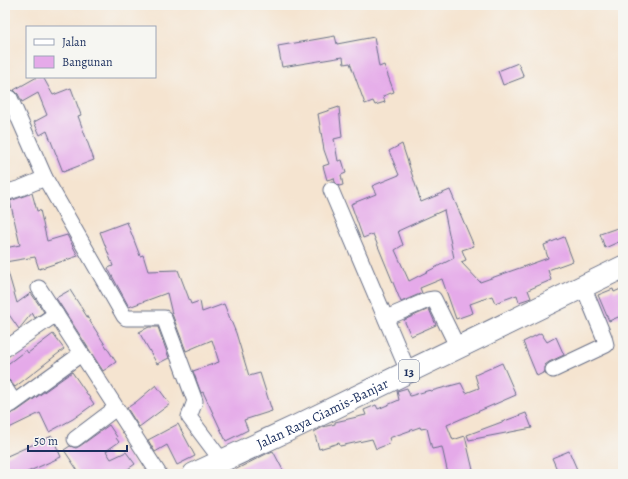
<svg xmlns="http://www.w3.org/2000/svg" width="628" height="479" viewBox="0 0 628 479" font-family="Alegreya,serif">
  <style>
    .building { fill: #e5aae9; fill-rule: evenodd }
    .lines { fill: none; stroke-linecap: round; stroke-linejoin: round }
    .minor-casing { stroke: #676e86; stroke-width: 17 }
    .trunk-casing { stroke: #676e86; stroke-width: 24 }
    .minor { stroke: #fff; stroke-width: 15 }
    .trunk { stroke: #fff; stroke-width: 22 }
    .labels { text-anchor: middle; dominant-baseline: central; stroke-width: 4; stroke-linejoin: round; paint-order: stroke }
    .shield { fill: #f6f6f2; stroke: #5d6b8a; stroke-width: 1 }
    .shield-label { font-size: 13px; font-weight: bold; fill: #1b2f5e }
    .street-label { font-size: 14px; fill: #1b2f5e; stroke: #f6f6f2 }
  </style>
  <rect width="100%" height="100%" fill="#f6f6f2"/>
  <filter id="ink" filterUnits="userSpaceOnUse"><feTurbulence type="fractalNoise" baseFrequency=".025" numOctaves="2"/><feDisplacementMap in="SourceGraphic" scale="8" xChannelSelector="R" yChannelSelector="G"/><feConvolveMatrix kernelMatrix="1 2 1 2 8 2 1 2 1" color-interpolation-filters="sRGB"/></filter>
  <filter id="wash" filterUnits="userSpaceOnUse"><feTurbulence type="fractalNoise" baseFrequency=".012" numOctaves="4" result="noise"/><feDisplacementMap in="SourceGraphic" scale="16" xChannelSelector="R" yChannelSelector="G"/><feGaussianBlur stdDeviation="0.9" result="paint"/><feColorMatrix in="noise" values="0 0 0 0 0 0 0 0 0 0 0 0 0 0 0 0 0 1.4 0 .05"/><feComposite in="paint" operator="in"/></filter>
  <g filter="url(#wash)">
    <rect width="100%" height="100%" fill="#f5e4d0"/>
    <g id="blocks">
      <!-- building -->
      <g class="building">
        <polygon points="335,36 337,44 374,37 379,67 384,65 394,92 383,96 385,102 375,105 373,101 365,104 350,63 344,64 343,57 282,67 278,46"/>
        <polygon points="518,63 524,77 503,85 498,71"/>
        <polygon points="37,77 43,77 53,95 71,88 81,115 78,116 94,160 63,172 47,131 40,135 34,122 47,115 38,93 22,102 18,94 14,90"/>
        <polygon points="339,107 342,137 334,139 338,161 342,160 346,173 341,175 343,185 339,186 335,182 334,178 327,180 323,166 329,164 324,150 318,114"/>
        <path d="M 402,144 L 421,202 L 450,190 L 474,246 L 462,250 L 466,260 L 461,262 L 480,282 L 548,258 L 544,245 L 564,237 L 573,261 L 548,270 L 551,280 L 528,290 L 531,298 L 519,302 L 517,295 L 495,303 L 492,296 L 470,304 L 473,313 L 456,319 L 442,279 L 420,288 L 422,293 L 401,302 L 373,234 L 363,238 L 351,204 L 376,194 L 372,186 L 399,175 L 389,151 ZM 444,210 L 454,258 L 409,281 L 395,250 L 403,245 L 398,231 Z"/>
        <polygon points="32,193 37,211 40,210 47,241 67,235 78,256 39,269 35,257 5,262 5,248 20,245 10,201"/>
        <polygon points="127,222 140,256 143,255 148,271 178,270 191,304 200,301 202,312 224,304 236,333 249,376 260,373 272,411 244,420 248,430 226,441 203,392 201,393 193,371 219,362 212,340 186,351 172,314 167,293 129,307 111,274 108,268 113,266 100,232"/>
        <polygon points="623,226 623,240 605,248 600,234"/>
        <polygon points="8,272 17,303 31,293 44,312 35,318 32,313 19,329 5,309 5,273"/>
        <polygon points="623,288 623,315 609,321 598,295 613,289 614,292"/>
        <polygon points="70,290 116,362 103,371 56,298"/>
        <polygon points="429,309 436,325 411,336 404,320"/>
        <polygon points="149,327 158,327 169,358 157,364 139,332"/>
        <polygon points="541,333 547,342 556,337 564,355 549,362 545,365 545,372 537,376 523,342"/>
        <polygon points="53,334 64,349 15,387 9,380 5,379 5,366 26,350 28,353"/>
        <polygon points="502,363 516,395 447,425 453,440 465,436 473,470 457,474 448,474 442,447 432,449 427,428 421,429 420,427 389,438 391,443 376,449 372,439 340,446 339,443 319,449 314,432 323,427 335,424 335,422 366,415 364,410 376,405 378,409 399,400 397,391 407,388 410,396 430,390 431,391 461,383 466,393 479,388 475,375"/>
        <polygon points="72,372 94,404 73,419 49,432 40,413 5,430 5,416 17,411"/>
        <polygon points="156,385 170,404 139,427 127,408 136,402"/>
        <polygon points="526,413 532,428 469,440 467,435"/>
        <polygon points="178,424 195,456 177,465 167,445 155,452 148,440"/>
        <polygon points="109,425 117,437 116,438 119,442 106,451 111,459 126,452 135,464 121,474 80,474 64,450 70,446 76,448 80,446"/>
        <polygon points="52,436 61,457 23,474 5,474 5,457"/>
        <polygon points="273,451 285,474 227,474 268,453"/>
        <polygon points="569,451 579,474 559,474 552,458"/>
      </g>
    </g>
  </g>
  <g filter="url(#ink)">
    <use href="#blocks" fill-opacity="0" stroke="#676e86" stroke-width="1"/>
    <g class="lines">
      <defs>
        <g id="minor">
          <polyline points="10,98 45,178 124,316 126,318 164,318 195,401 189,417 222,461"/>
          <polyline points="331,190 408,371"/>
          <polyline points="5,193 21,188 45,178"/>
          <polyline points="39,288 159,474"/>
          <polyline points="386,318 428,300 434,299 458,348"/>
          <polyline points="5,349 56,314"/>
          <polyline points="553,370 606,345 604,337 583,286"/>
          <polyline points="5,388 14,402"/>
          <polyline points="5,407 12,404 81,354"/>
          <polyline points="75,439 116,408"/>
        </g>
        <g id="trunk">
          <path id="s1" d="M 194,474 L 299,425 L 623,267"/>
        </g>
      </defs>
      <!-- minor casing -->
      <use href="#minor" class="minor-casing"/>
      <!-- trunk casing -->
      <use href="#trunk" class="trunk-casing"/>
      <!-- minor -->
      <use href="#minor" class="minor"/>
      <!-- trunk -->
      <use href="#trunk" class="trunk"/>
    </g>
  </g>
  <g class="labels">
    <!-- shield labels -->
    <rect class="shield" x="399" y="360" width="20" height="22" rx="3"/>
    <g class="shield-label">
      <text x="409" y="371">13</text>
    </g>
    <!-- street labels -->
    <g class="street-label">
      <text stroke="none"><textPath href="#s1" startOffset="142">Jalan Raya Ciamis-Banjar</textPath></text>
    </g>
  </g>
  <!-- margin -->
  <rect width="628" height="479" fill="none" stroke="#f6f6f2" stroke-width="20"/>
  <!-- legend -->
  <rect x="26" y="26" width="130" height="52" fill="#f6f6f2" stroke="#9ea6b7"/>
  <rect x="34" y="39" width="20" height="6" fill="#ffffff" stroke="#9ea6b7"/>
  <text x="62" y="46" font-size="12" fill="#1b2f5e">Jalan</text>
  <rect x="34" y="56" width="20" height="12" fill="#e5aae9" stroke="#9ea6b7"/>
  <text x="62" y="66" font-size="12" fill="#1b2f5e">Bangunan</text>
  <!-- scale -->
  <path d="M28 445v6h99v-6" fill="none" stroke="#1b2f5e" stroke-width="2"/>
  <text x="34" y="445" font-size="12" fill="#1b2f5e" stroke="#f6f6f2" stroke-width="3" paint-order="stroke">50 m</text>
</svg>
